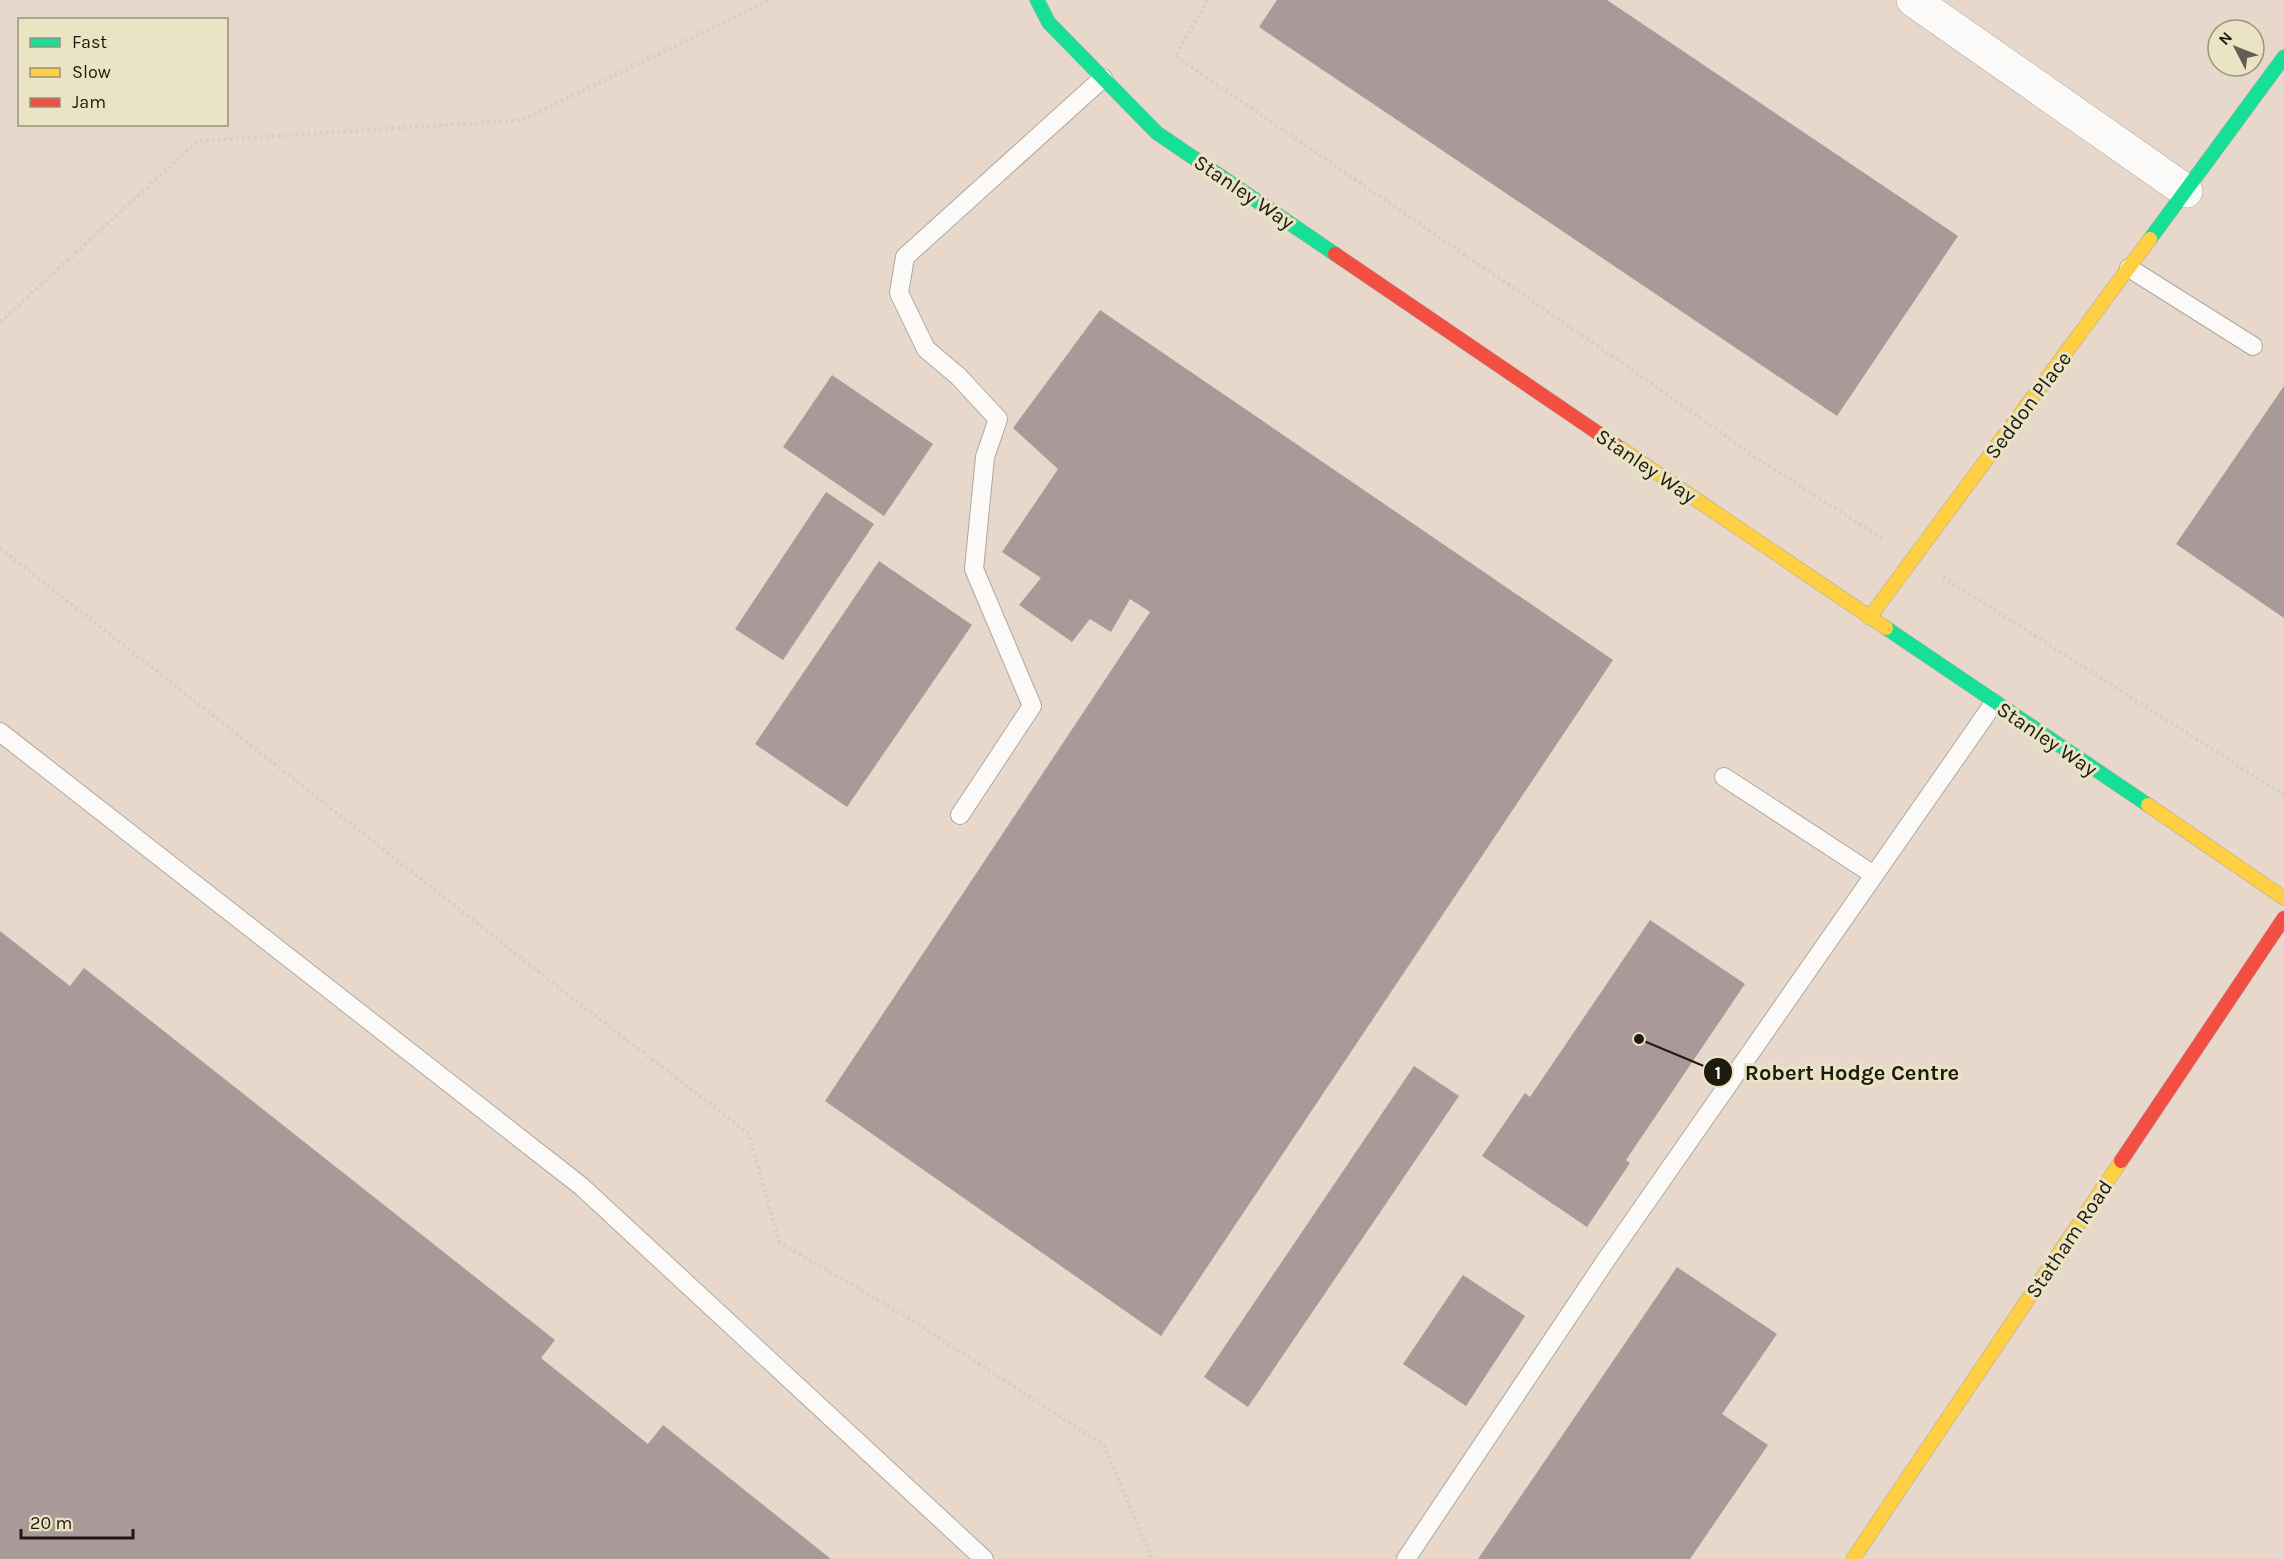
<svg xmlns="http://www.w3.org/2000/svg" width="2284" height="1559" viewBox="0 0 2284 1559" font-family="Karla,sans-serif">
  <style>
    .industrial { fill: #e8d8cc; fill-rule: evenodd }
    .building { fill: #a99999 }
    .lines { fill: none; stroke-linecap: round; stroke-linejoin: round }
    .lane-casing { stroke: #aca99c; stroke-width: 20 }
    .street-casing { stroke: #aca99c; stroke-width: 34 }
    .fast-casing { stroke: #aca99c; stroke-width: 15 }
    .slow-casing { stroke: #aca99c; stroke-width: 15 }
    .jam-casing { stroke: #aca99c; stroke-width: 15 }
    .path { stroke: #d2d1cc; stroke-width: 4; stroke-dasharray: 3 3; stroke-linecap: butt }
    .lane { stroke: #fbfaf8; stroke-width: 18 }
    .street { stroke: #fbfaf8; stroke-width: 33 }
    .fast { stroke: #16e098; stroke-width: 14 }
    .slow { stroke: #ffcf43; stroke-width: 14 }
    .jam { stroke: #f24e42; stroke-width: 14 }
    .labels { text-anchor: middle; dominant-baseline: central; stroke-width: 6; stroke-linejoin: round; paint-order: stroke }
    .street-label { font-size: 21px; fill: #1d1a0f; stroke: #ebe4c4 }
    .leader { fill: none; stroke: #1d1a0f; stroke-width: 2 }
    .callout-dot { fill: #1d1a0f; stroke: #ebe4c4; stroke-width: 2 }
    .mark-label { font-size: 18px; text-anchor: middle; font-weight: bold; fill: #fff }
    .callout-label { font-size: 22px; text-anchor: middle; font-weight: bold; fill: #1d1a0f; stroke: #ebe4c4; stroke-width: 6; stroke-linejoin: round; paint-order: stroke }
  </style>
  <rect width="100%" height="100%" fill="#e2decd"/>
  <!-- industrial -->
  <path class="industrial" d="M 0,0 L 2284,0 L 2284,1559 L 0,1559 ZM 20,20 L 226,20 L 226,124 L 20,124 ZM 2218,30 L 2254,30 L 2254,66 L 2218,66 Z"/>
  <!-- building -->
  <g class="building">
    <polygon points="1277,0 1607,0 1958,236 1837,416 1259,27"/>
    <polygon points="1100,310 1613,660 1161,1336 825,1101 1150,612 1130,599 1111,632 1090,619 1072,642 1019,605 1041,578 1002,552 1058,469 1013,428"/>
    <polygon points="832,375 933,444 884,516 783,447"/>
    <polygon points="2284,386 2284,618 2176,544"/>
    <polygon points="826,492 874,524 783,660 735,629"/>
    <polygon points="879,561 972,625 847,807 755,744"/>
    <polygon points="1650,920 1745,984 1626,1160 1630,1163 1587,1227 1482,1156 1525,1093 1530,1097"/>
    <polygon points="0,931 70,986 84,968 555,1340 541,1358 648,1444 663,1425 831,1559 0,1559"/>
    <polygon points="1414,1066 1459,1096 1248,1407 1204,1377"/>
    <polygon points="1677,1267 1777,1334 1722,1414 1768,1445 1690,1559 1478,1559"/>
    <polygon points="1463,1275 1525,1316 1466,1406 1403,1364"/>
  </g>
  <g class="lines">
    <defs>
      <g id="lane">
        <polyline points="2129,268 2253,346"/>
        <polyline points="0,732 581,1186 984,1559"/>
        <polyline points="1724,777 1874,875"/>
        <polyline points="960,815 1032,706 974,569 985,457 998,419 958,376 926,349 899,293 905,257 1103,78"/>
        <polyline points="1406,1559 1606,1260 1994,703"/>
      </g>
      <polyline id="street" points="1913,0 2186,191"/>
      <g id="fast">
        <polyline points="1037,0 1049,23 1157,133 1335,254"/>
        <polyline points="2150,239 2284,57"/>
        <polyline points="1886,628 2148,805"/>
      </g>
      <g id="slow">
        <polyline points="1617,446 1886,628"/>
        <polyline points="1869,618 2150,239"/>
        <polyline points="2148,805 2284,898"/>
        <polyline points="1853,1559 2121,1161"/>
      </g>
      <g id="jam">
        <polyline points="1335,254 1617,446"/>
        <polyline points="2121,1161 2284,918"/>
      </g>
    </defs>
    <!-- lane casing -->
    <use href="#lane" class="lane-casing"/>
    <!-- street casing -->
    <use href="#street" class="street-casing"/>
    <!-- fast casing -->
    <use href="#fast" class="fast-casing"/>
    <!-- slow casing -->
    <use href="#slow" class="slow-casing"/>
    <!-- jam casing -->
    <use href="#jam" class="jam-casing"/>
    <!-- path -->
    <g class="path">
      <polyline points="1208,0 1175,56 1624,364 1764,463 1883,539"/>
      <polyline points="0,322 198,141 523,120 769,0"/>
      <polyline points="0,548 562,990 749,1134 779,1242 905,1316 1104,1445 1152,1559"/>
      <polyline points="1943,577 2284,795"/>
    </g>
    <!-- lane -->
    <use href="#lane" class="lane"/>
    <!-- street -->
    <use href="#street" class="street"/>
    <!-- fast -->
    <use href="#fast" class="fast"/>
    <!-- slow -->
    <use href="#slow" class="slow"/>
    <!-- jam -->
    <use href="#jam" class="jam"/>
  </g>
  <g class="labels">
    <!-- street labels -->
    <g class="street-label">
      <text transform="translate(1244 192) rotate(34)">Stanley Way</text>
      <text transform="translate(2028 405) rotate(-53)">Seddon Place</text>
      <text transform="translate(1646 466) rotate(34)">Stanley Way</text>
      <text transform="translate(2047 739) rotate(34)">Stanley Way</text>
      <text transform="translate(2069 1239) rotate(-56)">Statham Road</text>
    </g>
  </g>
  <!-- callouts -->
  <path class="leader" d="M1639 1039L1718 1072"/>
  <g class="callout-dot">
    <circle cx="1639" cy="1039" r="6"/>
    <circle cx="1718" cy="1072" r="15"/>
  </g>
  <g class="mark-label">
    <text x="1718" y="1079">1</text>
  </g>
  <g class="callout-label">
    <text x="1852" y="1080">Robert Hodge Centre</text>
  </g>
  <!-- legend -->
  <rect x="18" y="18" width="210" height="108" fill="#ebe4c4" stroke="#99937c" stroke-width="1.5"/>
  <rect x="30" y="38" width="30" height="9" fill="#16e098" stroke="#99937c" stroke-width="1.5"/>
  <text x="72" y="48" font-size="18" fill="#1d1a0f">Fast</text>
  <rect x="30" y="68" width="30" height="9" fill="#ffcf43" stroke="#99937c" stroke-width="1.5"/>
  <text x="72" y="78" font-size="18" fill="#1d1a0f">Slow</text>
  <rect x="30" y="98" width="30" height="9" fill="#f24e42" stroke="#99937c" stroke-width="1.5"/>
  <text x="72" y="108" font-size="18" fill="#1d1a0f">Jam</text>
  <!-- north arrow -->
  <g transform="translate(2236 48) rotate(312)"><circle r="28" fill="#ebe4c4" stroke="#99937c" stroke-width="1.5"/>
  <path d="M0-4.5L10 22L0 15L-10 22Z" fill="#625f52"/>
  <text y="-9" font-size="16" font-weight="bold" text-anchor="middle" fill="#1d1a0f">N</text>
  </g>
  <!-- scale -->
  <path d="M21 1529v9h112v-9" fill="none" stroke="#1d1a0f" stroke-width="3"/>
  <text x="30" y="1529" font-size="18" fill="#1d1a0f" stroke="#ebe4c4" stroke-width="4.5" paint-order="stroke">20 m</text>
</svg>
